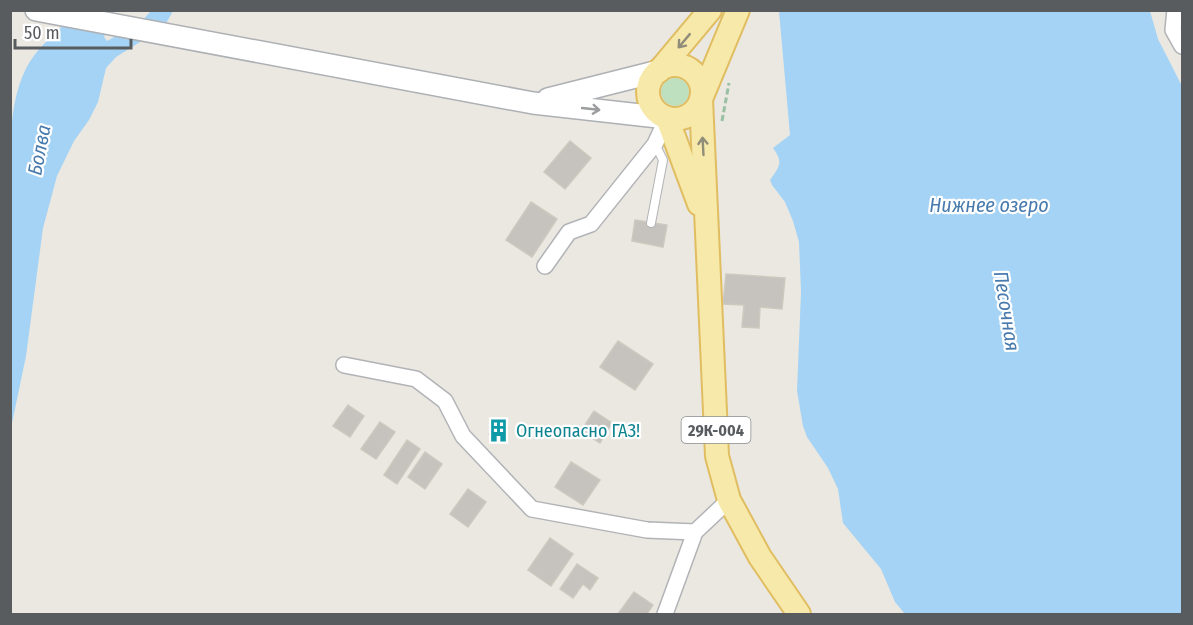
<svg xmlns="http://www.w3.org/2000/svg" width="1193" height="625" viewBox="0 0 1193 625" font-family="'Fira Sans Condensed',sans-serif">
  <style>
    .green { fill: #bfe0be }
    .water { fill: #a5d3f5 }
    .building { fill: #c6c2bd; stroke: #cec9bf; stroke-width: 1.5 }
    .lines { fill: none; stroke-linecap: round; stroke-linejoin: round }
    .service-casing { stroke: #b1b3b7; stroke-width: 10 }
    .minor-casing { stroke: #b1b3b7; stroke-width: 18 }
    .secondary-casing { stroke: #adb0b4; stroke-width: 24 }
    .primary-casing { stroke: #e1bd62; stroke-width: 26 }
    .path { stroke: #99c0a3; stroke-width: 3; stroke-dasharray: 6 3; stroke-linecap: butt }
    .service { stroke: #fff; stroke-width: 8 }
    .minor { stroke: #fff; stroke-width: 15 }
    .secondary { stroke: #fff; stroke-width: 21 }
    .primary { stroke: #f6e9a9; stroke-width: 22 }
    .oneway { stroke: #908d79 }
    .oneway2 { stroke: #9b9d9f }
    .labels { text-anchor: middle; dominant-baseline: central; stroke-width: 4.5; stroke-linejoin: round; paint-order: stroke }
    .shield { fill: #fff; stroke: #8b8d8f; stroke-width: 1.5 }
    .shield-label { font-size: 16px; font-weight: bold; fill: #595c5f }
    .culture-label { font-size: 18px; fill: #0d838f; stroke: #fff; text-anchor: start }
    .water-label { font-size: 20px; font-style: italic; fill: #487aad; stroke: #fff }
  </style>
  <rect width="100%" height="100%" fill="#eae8e0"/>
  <!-- green -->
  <circle class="green" cx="675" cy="92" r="14"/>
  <!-- water -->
  <g class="water">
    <path d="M 76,11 L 114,11 L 104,37 L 107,41 L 140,23 L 151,11 L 173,11 L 164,27 L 116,57 L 106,68 L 98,102 L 89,120 L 74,141 L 57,176 L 43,228 L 26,356 L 11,428 C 11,359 11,291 11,222 C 11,178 5,114 24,73 C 35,47 59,32 76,11 Z"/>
    <path d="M 779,11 L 1150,11 L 1158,39 L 1182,86 L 1182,614 L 905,614 L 895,602 L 881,569 L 843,523 L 838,489 L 828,468 L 807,437 L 803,426 L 797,391 L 801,292 L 799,242 L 793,221 L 785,202 L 772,185 L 770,180 C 779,167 784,163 773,148 L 790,135 Z"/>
  </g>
  <!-- building -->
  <g class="building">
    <polygon points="570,141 591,158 565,189 544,172"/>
    <polygon points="531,202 557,219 532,257 506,240"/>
    <polygon points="635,220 667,225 663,247 632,241"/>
    <polygon points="726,274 785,278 782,309 760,307 759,328 742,327 744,305 723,304"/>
    <polygon points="618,341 653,364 635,390 600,367"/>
    <polygon points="348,405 364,416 350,437 333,426"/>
    <polygon points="594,411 612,423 600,443 581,431"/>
    <polygon points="497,421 508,428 500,441 489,434"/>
    <polygon points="380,422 395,432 376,459 361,449"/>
    <polygon points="407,440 420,449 397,484 384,475"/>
    <polygon points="425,452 442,464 425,489 408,477"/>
    <polygon points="571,462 600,480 583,505 555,487"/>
    <polygon points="468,489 486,502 468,527 450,514"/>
    <polygon points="550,538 573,554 551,586 528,570"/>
    <polygon points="577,564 598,578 590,590 583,584 573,598 560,589"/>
    <polygon points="634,592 653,605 647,614 618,614"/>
  </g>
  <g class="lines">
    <defs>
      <polyline id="service" points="651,223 663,160 655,144"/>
      <g id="minor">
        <polyline points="1175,10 1173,30 1182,46"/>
        <polyline points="545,266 569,232 591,224 655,144 667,118"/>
        <polyline points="344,365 416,379 445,401 463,436 532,509 647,530 695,532"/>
        <polyline points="665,614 695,532 729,500"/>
      </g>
      <g id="secondary">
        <polyline points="36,10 533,103 667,118"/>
        <polyline points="548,99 659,71"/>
      </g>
      <g id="primary">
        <polyline points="738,10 701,99 717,456 729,500 760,557 799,614"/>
        <circle cx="675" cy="92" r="27"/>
        <polyline points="659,71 710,10"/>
        <polyline points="667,118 699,204"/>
      </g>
    </defs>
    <!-- service casing -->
    <use href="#service" class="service-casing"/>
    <!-- minor casing -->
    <use href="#minor" class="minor-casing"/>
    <!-- secondary casing -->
    <use href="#secondary" class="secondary-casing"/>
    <!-- primary casing -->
    <use href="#primary" class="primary-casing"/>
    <!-- path -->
    <polyline class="path" points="722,121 729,83"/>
    <!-- service -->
    <use href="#service" class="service"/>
    <!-- minor -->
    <use href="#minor" class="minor"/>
    <!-- secondary -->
    <use href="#secondary" class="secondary"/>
    <!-- primary -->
    <use href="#primary" class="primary"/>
  </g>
  <!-- one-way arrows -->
  <defs><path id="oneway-shaft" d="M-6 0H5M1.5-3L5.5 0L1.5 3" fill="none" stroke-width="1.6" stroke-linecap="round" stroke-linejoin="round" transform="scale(1.5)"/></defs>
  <g class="oneway">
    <use href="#oneway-shaft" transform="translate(684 41) rotate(130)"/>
    <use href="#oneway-shaft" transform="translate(703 146) rotate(-93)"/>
  </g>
  <use class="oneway2" href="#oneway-shaft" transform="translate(591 109) rotate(6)"/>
  <!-- icons -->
  <defs>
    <symbol id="building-bare" viewBox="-9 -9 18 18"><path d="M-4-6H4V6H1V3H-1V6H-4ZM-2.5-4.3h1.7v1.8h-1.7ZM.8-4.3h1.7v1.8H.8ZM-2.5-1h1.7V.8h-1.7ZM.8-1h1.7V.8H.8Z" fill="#0f9aa8" stroke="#fff" stroke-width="2.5" paint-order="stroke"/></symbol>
  </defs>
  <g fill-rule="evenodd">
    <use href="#building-bare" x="482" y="414" width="33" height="33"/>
  </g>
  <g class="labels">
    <!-- shield labels -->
    <rect class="shield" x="681.5" y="417" width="69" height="26" rx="4.5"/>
    <g class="shield-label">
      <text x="716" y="430">29К-004</text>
    </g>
    <!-- culture labels -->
    <g class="culture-label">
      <text x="516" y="431">Огнеопасно ГАЗ!</text>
    </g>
    <!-- water labels -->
    <g class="water-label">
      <text transform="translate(39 150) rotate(-79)">Болва</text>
      <text x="989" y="205">Нижнее озеро</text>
      <text transform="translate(1007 311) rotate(81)">Песочная</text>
    </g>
  </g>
  <!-- border -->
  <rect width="1193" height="625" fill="none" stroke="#595c5f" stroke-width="24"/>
  <!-- scale -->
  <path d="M15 39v9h116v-9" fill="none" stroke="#595c5f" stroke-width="3"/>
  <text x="24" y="39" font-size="18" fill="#595c5f" stroke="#ffffff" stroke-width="4.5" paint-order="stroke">50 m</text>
</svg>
